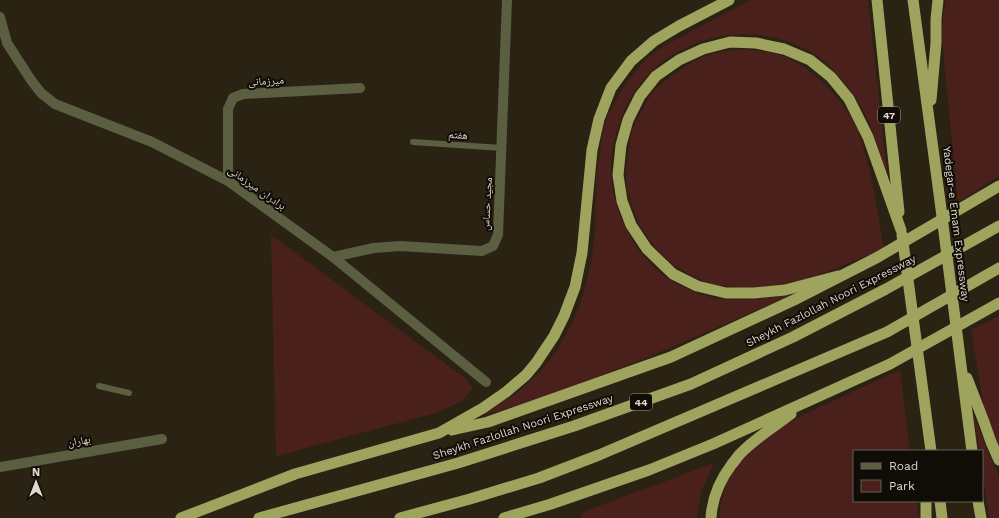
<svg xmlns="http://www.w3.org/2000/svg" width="999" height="518" viewBox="0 0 999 518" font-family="'Work Sans','Noto Naskh Arabic',sans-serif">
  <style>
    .green { fill: #4a201d }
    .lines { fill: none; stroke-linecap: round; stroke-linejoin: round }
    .service { stroke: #5b5e40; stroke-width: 6 }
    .minor { stroke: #5b5e40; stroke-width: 10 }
    .trunk { stroke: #9ea45e; stroke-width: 11 }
    .labels { text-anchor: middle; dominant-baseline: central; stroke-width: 4; stroke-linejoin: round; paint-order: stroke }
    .shield { fill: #100c06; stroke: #a09b92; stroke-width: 1 }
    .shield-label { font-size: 10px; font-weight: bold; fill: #ded8ce }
    .street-label { font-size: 11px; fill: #ded8ce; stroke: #100c06 }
  </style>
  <rect width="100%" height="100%" fill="#2a2212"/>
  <!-- green -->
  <g class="green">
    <path d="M 750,0 L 868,0 L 889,189 C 881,158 874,125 855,97 C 845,83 834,69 820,58 C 767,20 691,29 647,76 C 631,93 620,116 615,138 C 606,172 613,206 630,236 C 653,277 696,302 743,300 C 760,299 776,297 792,295 L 651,356 L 533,402 L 482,415 L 518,392 L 539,373 L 557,350 L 571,325 L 581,302 L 591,263 L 595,229 L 596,175 L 603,132 L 608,114 L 624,86 L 635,72 L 646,59 L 662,47 Z"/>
    <polygon points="946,0 999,0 999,176 958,202 945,73 942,36 943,16"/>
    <path d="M 741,49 C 755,51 773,51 786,57 C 815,69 847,104 859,132 C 861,139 863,146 865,153 C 874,184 878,216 884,248 C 834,270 781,294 725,286 C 687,281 656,256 638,222 C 636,217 634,211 632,205 C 629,197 626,188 626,179 C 625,171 627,163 628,155 C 629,144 631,133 635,123 C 637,117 641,112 644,107 C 646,103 647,99 650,96 C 663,79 693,59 714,53 C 723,51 732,51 741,49 Z"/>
    <polygon points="271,235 465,378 473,388 462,401 436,413 276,456"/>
    <polygon points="999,316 999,449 985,413 971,330"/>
    <path d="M 900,370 L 910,451 L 854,451 L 854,501 L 917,501 L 919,518 L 719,518 C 724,451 785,423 839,398 C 859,389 879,379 900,370 Z"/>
    <polygon points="973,412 986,447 999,476 999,518 989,518 982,469 982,451 979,451"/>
    <polygon points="714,463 702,490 698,509 697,518 581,518 583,512"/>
  </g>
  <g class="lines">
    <!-- service -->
    <g class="service">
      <polyline points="413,142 502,148"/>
      <polyline points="99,386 129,393"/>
    </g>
    <!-- minor -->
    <g class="minor">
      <polyline points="0,17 7,43 31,80 41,93 55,104 152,142 228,181 333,257 486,382"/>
      <polyline points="228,181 228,109 233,98 243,94 360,88"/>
      <polyline points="333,257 374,248 400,246 482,251 493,246 498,235 507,0"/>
      <polyline points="0,467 162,439"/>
    </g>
    <!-- trunk -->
    <g class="trunk">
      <polyline points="877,0 899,212"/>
      <polyline points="913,0 940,201 972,451"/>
      <polyline points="931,100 936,43 936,19 938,0"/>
      <polyline points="902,235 931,451"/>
      <polyline points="838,276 785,290 754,293 726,293 697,286 673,274 647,249 631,225 622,201 618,175 621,145 628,120 640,96 656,76 679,60 703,49 730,42 756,43 784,49 810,60 831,77 849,99 868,137 901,230"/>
      <polyline points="967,378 984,422 991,442 999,460"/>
      <polyline points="452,430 488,422 671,357 794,300 878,257 999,186"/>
      <polyline points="940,501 942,518"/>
      <polyline points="978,501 981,518"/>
      <polyline points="181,518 295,474 439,433 483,408 506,392 526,375 536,363 554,336 564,316 575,287 582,253 592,150 599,119 611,88 631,61 654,41 679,26 729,0"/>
      <polyline points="259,518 458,463 574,426 691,384 793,337 886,289 999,226"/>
      <polyline points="400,518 470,499 539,478 599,455 887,332 999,268"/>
      <polyline points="504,518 551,504 649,470 713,444 890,364 999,303"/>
      <path d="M 711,518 C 712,497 720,480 732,464 C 735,461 737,457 740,454 C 755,438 774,427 791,414"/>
      <polyline points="926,518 926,501"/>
    </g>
  </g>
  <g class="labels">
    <!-- shield labels -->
    <g class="shield">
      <rect x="878" y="107" width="22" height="16" rx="3"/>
      <rect x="630" y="394" width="22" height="16" rx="3"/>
    </g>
    <g class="shield-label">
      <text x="889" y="115">47</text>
      <text x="641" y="402">44</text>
    </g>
    <!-- street labels -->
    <g class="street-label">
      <text transform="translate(266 81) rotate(-3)">میرزمانی</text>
      <text transform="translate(458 135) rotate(4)">هفتم</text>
      <text transform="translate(257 188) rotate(35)">برادران میرزمانی</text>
      <text transform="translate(487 204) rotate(-87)">مجید حساس</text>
      <text transform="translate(956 224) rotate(83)">Yadegar-e Emam Expressway</text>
      <text transform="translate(831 301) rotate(-27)">Sheykh Fazlollah Noori Expressway</text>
      <text transform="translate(523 427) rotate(-18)">Sheykh Fazlollah Noori Expressway</text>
      <text transform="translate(79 441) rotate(-10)">بهاران</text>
    </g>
  </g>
  <!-- legend -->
  <rect x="853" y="450" width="130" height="52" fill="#100c06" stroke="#625e56"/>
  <rect x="861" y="463" width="20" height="6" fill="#5b5e40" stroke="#625e56"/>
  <text x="889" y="470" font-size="12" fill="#ded8ce">Road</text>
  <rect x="861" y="480" width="20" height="12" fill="#4a201d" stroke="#625e56"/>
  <text x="889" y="490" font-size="12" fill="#ded8ce">Park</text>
  <!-- north arrow -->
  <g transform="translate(36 482)" stroke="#100c06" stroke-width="3" paint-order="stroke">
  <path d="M0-3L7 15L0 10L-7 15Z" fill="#ded8ce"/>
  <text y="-6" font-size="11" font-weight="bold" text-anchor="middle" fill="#ded8ce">N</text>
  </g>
</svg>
